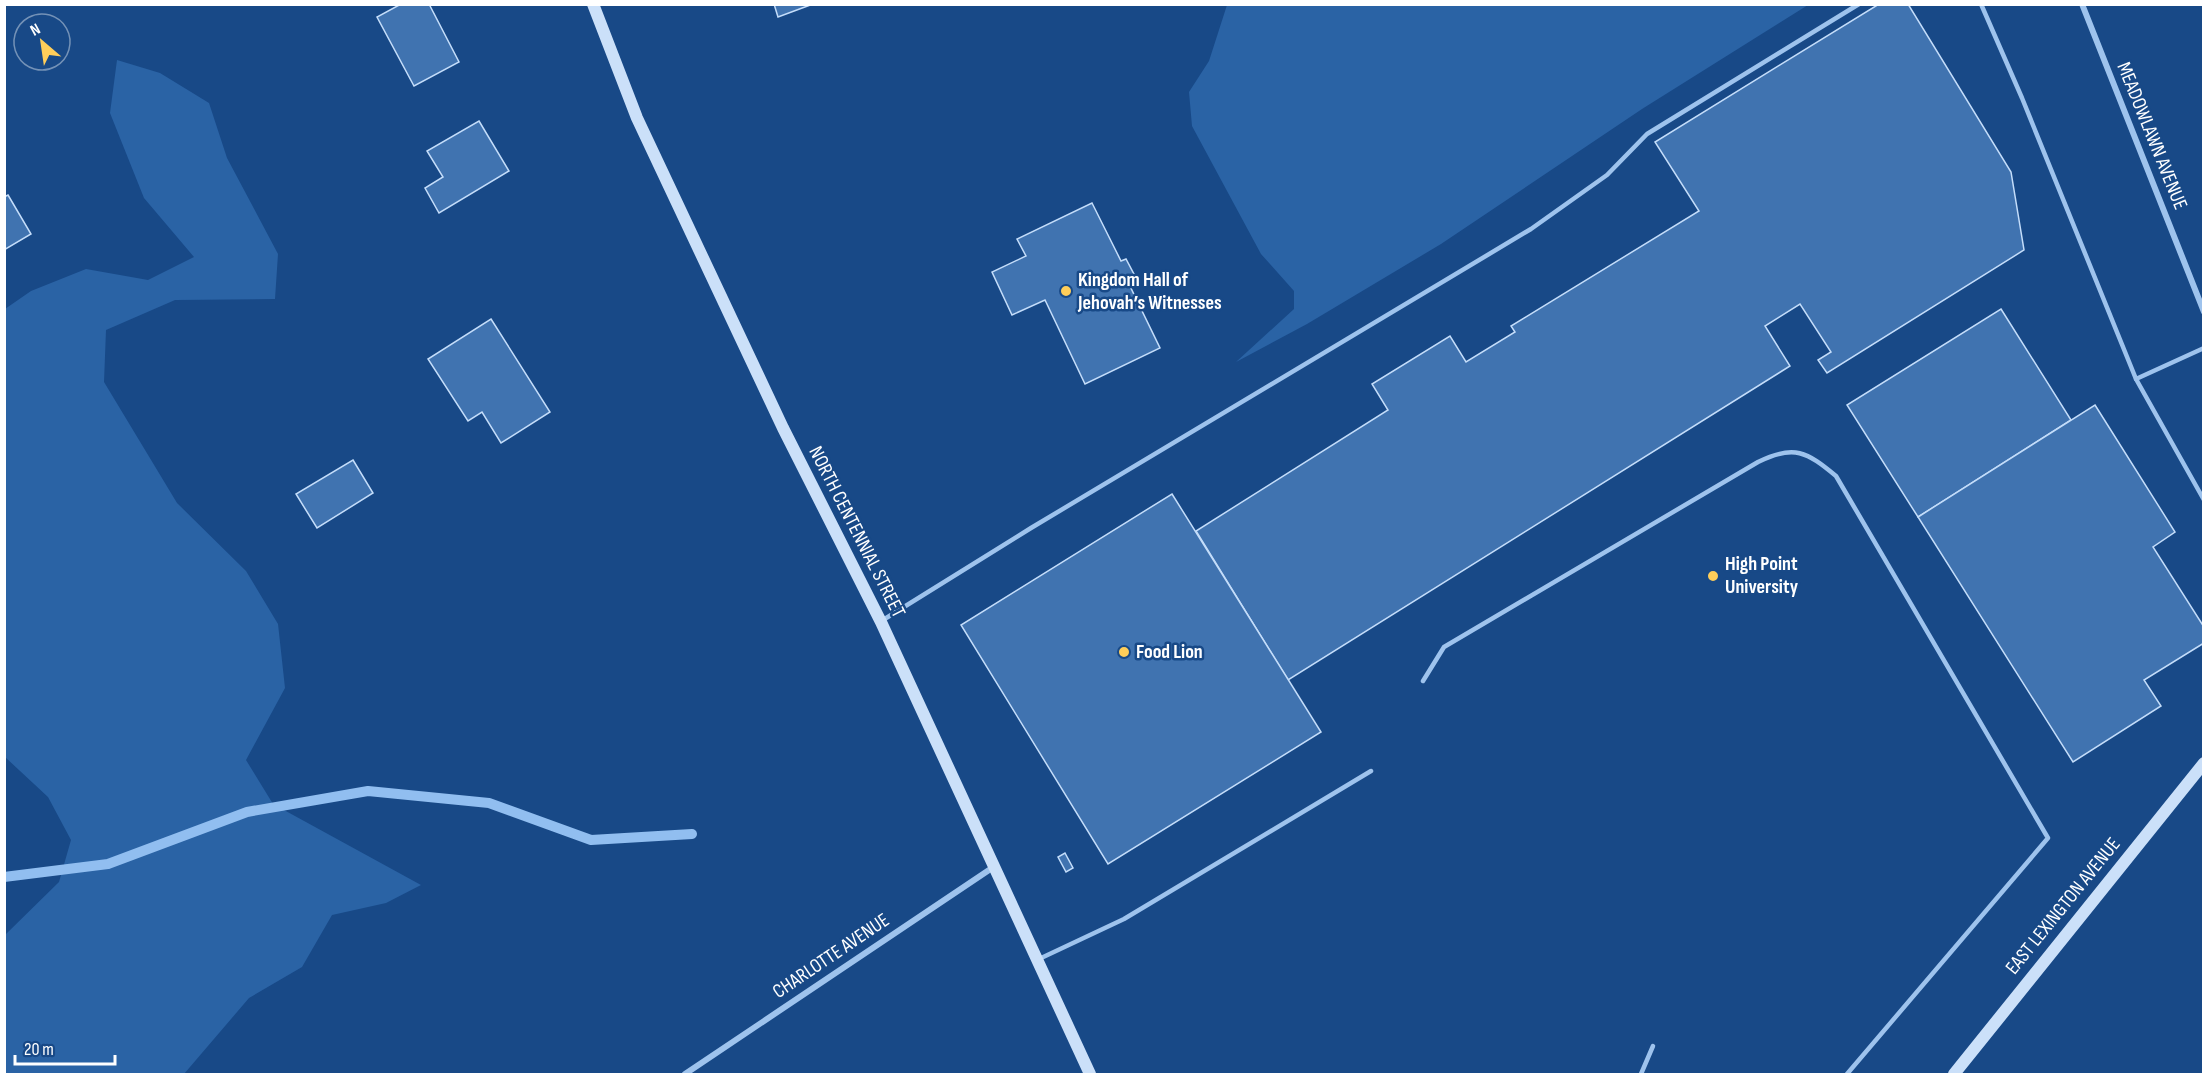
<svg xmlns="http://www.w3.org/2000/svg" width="2208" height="1079" viewBox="0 0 2208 1079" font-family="'Sofia Sans Condensed',sans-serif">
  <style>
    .green { fill: #2a63a5 }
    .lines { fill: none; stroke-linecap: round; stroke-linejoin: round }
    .stream { stroke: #91bef0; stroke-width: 10 }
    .building { fill: #4073b0; stroke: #c4ddfa; stroke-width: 1.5 }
    .lane { stroke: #9ec3ed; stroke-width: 4.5 }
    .street { stroke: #9ec3ed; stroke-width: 6 }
    .secondary { stroke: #cbe0f9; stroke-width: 12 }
    .poi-dot { fill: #ffce5a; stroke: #184987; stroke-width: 2 }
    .labels { text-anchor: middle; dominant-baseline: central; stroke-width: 5; stroke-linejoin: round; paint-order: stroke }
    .street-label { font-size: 20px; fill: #fff; stroke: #184987 }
    .poi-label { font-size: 20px; font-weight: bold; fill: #fff; stroke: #184987; text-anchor: start }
  </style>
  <rect width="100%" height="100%" fill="#184987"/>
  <!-- green -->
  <g class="green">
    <polygon points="1227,5 1227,4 1808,5 1642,109 1441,244 1307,324 1236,362 1294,309 1294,291 1261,254 1192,126 1189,92 1209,61"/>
    <polygon points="117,60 160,73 209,103 227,158 278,254 275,299 175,300 106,330 104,382 177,503 246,571 278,624 285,688 246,760 273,804 421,885 386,903 332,915 302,967 249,998 184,1074 5,1074 5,935 59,882 71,840 48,797 5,757 5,309 31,291 86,269 148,280 194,257 144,198 110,113"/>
  </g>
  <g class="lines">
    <!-- stream -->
    <polyline class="stream" points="4,877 108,864 247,812 368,791 489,803 591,840 692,834"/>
  </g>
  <!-- building -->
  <g class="building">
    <polygon points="401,4 429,4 459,62 414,86 377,17"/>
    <polygon points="774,4 813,4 778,17"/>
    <polygon points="1879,4 1908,4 2011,172 2024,250 1827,373 1818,360 1831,352 1800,304 1765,326 1790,366 1288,680 1196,531 1388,410 1372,384 1450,336 1466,362 1515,332 1511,326 1699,211 1655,142"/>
    <polygon points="479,121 509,171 439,213 425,188 443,177 427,151"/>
    <polygon points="8,195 31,234 4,250 4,197"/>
    <polygon points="1092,203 1121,261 1126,259 1136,278 1128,282 1160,348 1085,384 1045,300 1012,315 992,272 1026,256 1017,239"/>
    <polygon points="2001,309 2071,420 1918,517 1847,405"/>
    <polygon points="491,319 550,412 501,443 482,412 468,421 428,359"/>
    <polygon points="2095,405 2175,532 2153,547 2204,627 2204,643 2144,680 2161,706 2073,762 1918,517"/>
    <polygon points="353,460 373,493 317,528 296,494"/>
    <polygon points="1172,494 1321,732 1108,864 961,625"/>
    <polygon points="1065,853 1073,868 1066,872 1058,857"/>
  </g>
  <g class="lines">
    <!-- lane -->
    <g class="lane">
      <polyline points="1981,4 2022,98 2136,379 2204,500"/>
      <polyline points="2136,379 2204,348"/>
      <polyline points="883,620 1031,528 1531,229 1607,175 1647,134 1859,4"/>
      <path d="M 1423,681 L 1444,647 L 1758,462 C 1794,444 1807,452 1836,476 L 2048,838 L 1847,1074"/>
      <polyline points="1039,959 1124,919 1371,771"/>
      <polyline points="1641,1074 1653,1046"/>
    </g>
    <!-- street -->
    <g class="street">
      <polyline points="2082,4 2204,312"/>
      <polyline points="685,1074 995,866"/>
    </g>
    <!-- secondary -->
    <g class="secondary">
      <polyline points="593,4 637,118 783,428 881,622 1090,1074"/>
      <polyline points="1954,1074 2204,763"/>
    </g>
  </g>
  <!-- markers -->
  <g class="poi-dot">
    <circle cx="1066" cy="291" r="6"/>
    <circle cx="1713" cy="576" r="6"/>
    <circle cx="1124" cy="652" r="6"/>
  </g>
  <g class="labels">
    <!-- street labels -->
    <g class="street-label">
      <text transform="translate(2152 136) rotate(68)">MEADOWLAWN AVENUE</text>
      <text transform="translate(857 532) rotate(63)">NORTH CENTENNIAL STREET</text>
      <text transform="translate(2063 906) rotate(-51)">EAST LEXINGTON AVENUE</text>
      <text transform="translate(831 956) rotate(-34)">CHARLOTTE AVENUE</text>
    </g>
    <!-- poi labels -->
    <g class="poi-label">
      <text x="1078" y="280">Kingdom Hall of<tspan x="1078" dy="23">Jehovah’s Witnesses</tspan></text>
      <text x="1725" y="564">High Point<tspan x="1725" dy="23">University</tspan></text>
      <text x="1136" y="652">Food Lion</text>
    </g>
  </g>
  <!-- border -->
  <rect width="2208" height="1079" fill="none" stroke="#ffffff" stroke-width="12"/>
  <!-- north arrow -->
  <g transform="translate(42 42) rotate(331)"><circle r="28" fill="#184987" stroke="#7492b7" stroke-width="1.5"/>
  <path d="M0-4.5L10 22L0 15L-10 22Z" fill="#ffce5a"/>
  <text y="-9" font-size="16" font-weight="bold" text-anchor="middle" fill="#ffffff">N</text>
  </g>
  <!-- scale -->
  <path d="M15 1055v9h100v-9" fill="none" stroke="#ffffff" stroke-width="3"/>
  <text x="24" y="1055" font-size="18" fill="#ffffff" stroke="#184987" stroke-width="4.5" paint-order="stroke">20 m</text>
</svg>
